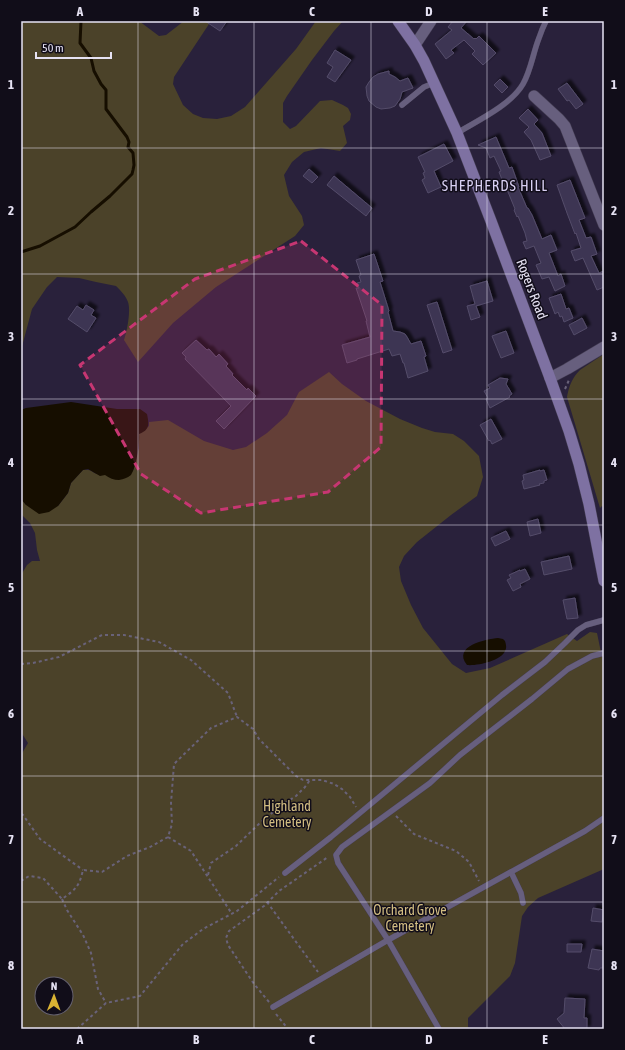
<svg xmlns="http://www.w3.org/2000/svg" width="625" height="1050" viewBox="0 0 625 1050" font-family="'Asap Condensed',sans-serif">
  <style>
    .green { fill: #4b4229; fill-rule: evenodd }
    .water { fill: #160e00 }
    .lines { fill: none; stroke-linecap: round; stroke-linejoin: round }
    .stream { stroke: #160e00; stroke-width: 3 }
    .building { fill: #3d3652; stroke: #544c6a; filter: url(#shadow) }
    .service-casing { stroke: #453e54; stroke-width: 6 }
    .minor-casing { stroke: #453e54; stroke-width: 12 }
    .secondary-casing { stroke: #453e54; stroke-width: 12 }
    .path { stroke: #696279; stroke-width: 2; stroke-dasharray: 3 3; stroke-linecap: butt }
    .service { stroke: #675f7e; stroke-width: 5.5 }
    .minor { stroke: #675f7e; stroke-width: 11 }
    .secondary { stroke: #7e71a2; stroke-width: 11 }
    .marked { fill: #c73672; fill-opacity: 0.2; stroke: #c73672; stroke-width: 3; stroke-dasharray: 8 5; stroke-linejoin: round }
    .grid { fill: none; stroke: #e6e2f3; stroke-width: 1; stroke-opacity: 0.55 }
    .labels { text-anchor: middle; dominant-baseline: central; stroke-width: 3; stroke-linejoin: round; paint-order: stroke }
    .street-label { font-size: 14px; fill: #e6e2f3; stroke: #110d19 }
    .park-label { font-size: 14px; fill: #d2bd82; stroke: #110d19 }
    .neighbourhood-label { font-size: 15px; letter-spacing: 1px; fill: #d9d0f3; stroke: #110d19 }
    .neatline { fill: none; stroke: #e6e2f3; stroke-width: 1.5 }
    .grid-label { font-size: 13px; text-anchor: middle; font-weight: bold; fill: #e6e2f3 }
  </style>
  <defs>
    <filter id="shadow"><feDropShadow dx="3.5" dy="-3.5" stdDeviation="1" flood-color="#0009"/></filter>
  </defs>
  <rect width="100%" height="100%" fill="#29213b"/>
  <!-- green -->
  <g class="green">
    <path d="M 21,21 L 139,21 L 159,36 L 166,35 L 184,21 L 211,21 L 174,77 L 173,84 L 183,105 L 193,114 L 203,118 L 217,119 L 231,116 L 245,107 L 296,49 L 316,21 L 343,21 L 334,31 L 312,60 L 287,96 L 283,103 L 283,122 L 290,129 L 296,126 L 320,101 L 332,100 L 343,105 L 348,108 L 351,114 L 350,120 L 343,126 L 347,143 L 340,151 L 321,148 L 304,152 L 292,162 L 284,175 L 289,196 L 302,216 L 304,225 L 295,236 L 216,287 L 173,323 L 138,362 L 124,340 C 127,331 131,311 128,302 C 126,296 120,290 116,286 L 96,282 L 79,278 L 57,277 L 47,287 L 32,309 L 21,350 Z"/>
    <path d="M 604,354 L 604,508 L 602,506 L 600,508 L 567,397 C 569,386 572,378 580,370 Z"/>
    <path d="M 329,372 L 342,384 L 366,401 L 400,419 L 422,428 L 435,432 L 453,434 L 464,441 L 479,456 L 483,477 L 477,496 L 451,515 L 417,542 L 404,556 L 399,567 L 401,581 L 411,605 L 423,628 L 452,664 L 466,673 L 490,668 L 567,634 L 577,641 L 590,632 L 597,633 L 604,667 L 604,869 L 538,898 L 528,907 L 522,916 L 515,963 L 510,976 L 468,1018 L 468,1027 L 470,1029 L 21,1029 L 21,755 L 28,743 L 21,732 L 21,575 L 27,565 L 32,561 L 40,561 L 37,550 L 35,533 L 30,523 L 21,514 L 21,499 L 26,505 L 58,506 L 68,493 L 71,483 L 83,470 C 93,469 91,473 98,474 C 108,476 123,472 133,471 L 139,448 L 139,434 L 149,426 L 149,422 L 168,420 L 204,441 L 233,450 L 246,447 L 267,433 L 287,415 L 299,392 ZM 42,984 L 66,984 L 66,1008 L 42,1008 Z"/>
  </g>
  <!-- water -->
  <g class="water">
    <path d="M 71,402 L 117,409 L 140,409 L 147,414 C 149,424 150,430 139,434 C 140,443 136,468 131,475 C 127,478 124,479 119,480 C 114,480 109,478 105,475 L 100,476 L 88,469 L 83,470 L 71,483 L 68,493 L 58,506 L 49,512 L 39,514 L 26,505 L 21,499 L 21,410 L 26,408 Z"/>
    <path d="M 498,638 L 503,639 L 505,641 C 506,644 507,648 505,651 C 501,661 477,666 467,665 C 452,646 486,639 498,638 Z"/>
  </g>
  <g class="lines">
    <!-- stream -->
    <polyline class="stream" points="21,252 40,246 75,227 91,212 110,196 132,174 133,170 134,165 133,153 128,147 129,142 127,137 106,109 106,90 101,84 94,71 91,58 80,43 81,21"/>
  </g>
  <!-- building -->
  <g class="building">
    <polygon points="205,21 227,21 220,31"/>
    <polygon points="453,21 467,21 461,28 474,39 475,38 476,39 479,36 496,53 483,65 472,54 475,51 464,40 451,50 454,53 446,59 435,44 452,30 448,27"/>
    <polygon points="335,50 351,60 335,82 327,77 333,67 327,63"/>
    <polygon points="389,71 389,74 395,77 400,81 408,78 413,88 402,92 400,99 395,106 390,108 381,109 376,107 369,101 367,96 366,87 369,82 373,77 378,74"/>
    <polygon points="500,79 508,87 502,93 494,85"/>
    <polygon points="567,83 583,104 576,109 569,100 567,101 558,89"/>
    <polygon points="528,109 538,120 534,124 542,133 551,156 540,160 531,140 524,132 529,127 519,118"/>
    <polygon points="496,137 509,168 512,167 519,187 518,187 527,208 528,208 532,215 542,239 551,235 557,250 549,253 558,276 561,274 565,286 555,291 549,277 542,279 536,265 541,263 534,246 526,249 523,242 527,241 525,233 518,216 517,217 514,210 515,209 506,187 505,187 499,172 501,171 494,156 490,158 486,148 478,145"/>
    <polygon points="444,144 453,161 434,171 441,187 428,193 422,180 425,178 423,173 425,172 418,157"/>
    <polygon points="309,169 318,177 312,183 303,176"/>
    <polygon points="334,176 372,208 366,216 327,185"/>
    <polygon points="570,180 585,218 579,220 586,238 591,237 597,254 591,256 599,273 604,271 604,287 597,290 583,258 575,261 571,251 581,248 576,233 575,234 567,213 557,185"/>
    <polygon points="374,254 383,281 380,282 389,311 388,312 393,331 400,332 405,334 407,337 411,344 421,341 426,356 424,357 428,371 408,378 404,363 403,363 400,354 392,356 389,349 357,359 357,360 347,363 342,345 370,337 366,321 367,321 356,288 359,288 357,283 361,282 359,276 361,275 356,260"/>
    <polygon points="487,281 493,301 476,306 480,317 471,320 467,306 475,304 470,286"/>
    <polygon points="561,294 566,309 569,308 573,318 564,322 562,316 560,317 558,312 555,314 549,298"/>
    <polygon points="437,302 452,350 443,353 427,305"/>
    <polygon points="86,305 94,310 91,315 96,318 87,332 68,319 77,306 83,310"/>
    <polygon points="582,318 587,328 574,335 569,325"/>
    <polygon points="506,331 514,353 501,358 492,336"/>
    <polygon points="196,340 207,350 209,349 216,357 219,354 228,364 226,366 233,374 232,375 247,390 248,388 256,396 224,429 216,421 231,406 185,359 186,357 182,353"/>
    <polygon points="500,378 508,379 506,384 512,394 509,396 510,397 490,408 486,399 488,398 484,391 490,388 488,385"/>
    <polygon points="491,419 502,439 492,444 490,440 489,441 480,425"/>
    <polygon points="540,470 540,471 544,470 547,480 544,481 544,483 539,484 540,485 524,489 522,481 524,480 523,475"/>
    <polygon points="538,519 541,533 530,536 527,522"/>
    <polygon points="506,531 510,539 495,546 491,538"/>
    <polygon points="569,556 572,569 544,575 541,562"/>
    <polygon points="525,569 530,579 520,584 521,587 513,591 507,580 511,578 509,575 520,570 520,571"/>
    <polygon points="575,598 578,618 567,619 563,600"/>
    <polygon points="593,908 604,910 602,922 591,921"/>
    <polygon points="567,944 582,944 581,952 567,952"/>
    <polygon points="592,949 604,951 603,968 600,968 599,970 588,968"/>
    <polygon points="565,998 585,999 584,1018 587,1018 587,1029 565,1029 557,1019 564,1013"/>
  </g>
  <g class="lines">
    <defs>
      <g id="service">
        <polyline points="402,105 424,87 434,83"/>
        <path d="M 457,133 C 477,121 511,105 523,84 C 531,70 533,53 539,38 C 541,32 543,27 546,21"/>
        <polyline points="511,872 521,893 523,903"/>
        <polyline points="285,873 331,837 502,695 545,662 565,643 578,630 586,625 604,620"/>
        <polyline points="273,1007 388,940 585,831 604,818"/>
        <polyline points="439,1029 388,940 338,863 336,855 342,847 430,783 460,755 532,699 568,669 592,656 604,653"/>
      </g>
      <g id="minor">
        <polyline points="415,45 431,21"/>
        <polyline points="534,96 559,119 565,126 604,225"/>
        <polyline points="550,378 567,369 604,347"/>
      </g>
      <polyline id="secondary" points="398,21 415,45 424,61 457,133 491,221 550,378 569,431 579,464 589,504 604,581"/>
    </defs>
    <!-- service casing -->
    <use href="#service" class="service-casing"/>
    <!-- minor casing -->
    <use href="#minor" class="minor-casing"/>
    <!-- secondary casing -->
    <use href="#secondary" class="secondary-casing"/>
    <!-- path -->
    <g class="path">
      <polyline points="565,389 569,380"/>
      <polyline points="21,664 33,663 59,657 102,635 124,635 159,642 191,660 228,693 237,717"/>
      <polyline points="21,814 23,815 40,839 83,870"/>
      <polyline points="396,816 414,834 456,851 469,862 479,881"/>
      <polyline points="168,837 191,851 232,914"/>
      <polyline points="208,875 211,863 236,846 262,821 282,805 296,796 305,787 310,780"/>
      <path d="M 21,881 L 29,876 L 43,878 L 62,899 C 76,889 79,887 83,870 L 102,872 L 127,856 L 150,847 L 168,837 L 172,824 L 171,803 L 174,764 L 211,728 L 237,717 L 253,729 L 259,739 L 296,776 L 303,780 L 322,780 L 334,784 L 342,789 L 350,797 L 356,807"/>
      <polyline points="62,899 67,910 83,935 91,953 98,989 106,1003"/>
      <polyline points="267,902 318,972"/>
      <polyline points="269,1002 254,984 228,945 226,938 229,931 264,906 279,891 328,857"/>
      <polyline points="276,1014 288,1029"/>
      <polyline points="77,1029 106,1003 140,996 183,944 203,929 237,911 279,877"/>
    </g>
    <!-- service -->
    <use href="#service" class="service"/>
    <!-- minor -->
    <use href="#minor" class="minor"/>
    <!-- secondary -->
    <use href="#secondary" class="secondary"/>
  </g>
  <!-- marked area -->
  <path class="marked" d="M 301,241 L 382,305 L 381,447 L 328,492 L 201,513 L 141,474 L 80,365 L 195,279 Z"/>
  <!-- grid -->
  <path class="grid" d="M 138,21 L 138,1029M 254,21 L 254,1029M 371,21 L 371,1029M 487,21 L 487,1029M 21,148 L 604,148M 21,274 L 604,274M 21,399 L 604,399M 21,525 L 604,525M 21,651 L 604,651M 21,776 L 604,776M 21,902 L 604,902"/>
  <g class="labels">
    <!-- street labels -->
    <g class="street-label">
      <text transform="translate(532 289) rotate(69)">Rogers Road</text>
    </g>
    <!-- park labels -->
    <g class="park-label">
      <text x="287" y="806">Highland<tspan x="287" dy="16">Cemetery</tspan></text>
      <text x="410" y="910">Orchard Grove<tspan x="410" dy="16">Cemetery</tspan></text>
    </g>
    <!-- neighbourhood labels -->
    <g class="neighbourhood-label">
      <text x="495" y="185">SHEPHERDS HILL</text>
    </g>
  </g>
  <!-- border -->
  <rect width="625" height="1050" fill="none" stroke="#110d19" stroke-width="44"/>
  <!-- north arrow -->
  <g transform="translate(54 996) rotate(1)"><circle r="19" fill="#110d19" stroke="#666270"/>
  <path d="M0-3L7 15L0 10L-7 15Z" fill="#dab333"/>
  <text y="-6" font-size="11" font-weight="bold" text-anchor="middle" fill="#e6e2f3">N</text>
  </g>
  <!-- scale -->
  <path d="M36 52v6h75v-6" fill="none" stroke="#e6e2f3" stroke-width="2"/>
  <text x="42" y="52" font-size="12" fill="#e6e2f3" stroke="#110d19" stroke-width="3" paint-order="stroke">50 m</text>
  <rect x="22" y="22" width="581" height="1006" class="neatline"/>
  <g class="grid-label">
    <text x="80" y="16">A</text>
    <text x="196" y="16">B</text>
    <text x="312" y="16">C</text>
    <text x="429" y="16">D</text>
    <text x="545" y="16">E</text>
    <text x="11" y="89">1</text>
    <text x="614" y="89">1</text>
    <text x="11" y="215">2</text>
    <text x="614" y="215">2</text>
    <text x="11" y="341">3</text>
    <text x="614" y="341">3</text>
    <text x="11" y="467">4</text>
    <text x="614" y="467">4</text>
    <text x="11" y="592">5</text>
    <text x="614" y="592">5</text>
    <text x="11" y="718">6</text>
    <text x="614" y="718">6</text>
    <text x="11" y="844">7</text>
    <text x="614" y="844">7</text>
    <text x="11" y="970">8</text>
    <text x="614" y="970">8</text>
    <text x="80" y="1044">A</text>
    <text x="196" y="1044">B</text>
    <text x="312" y="1044">C</text>
    <text x="429" y="1044">D</text>
    <text x="545" y="1044">E</text>
  </g>
</svg>
